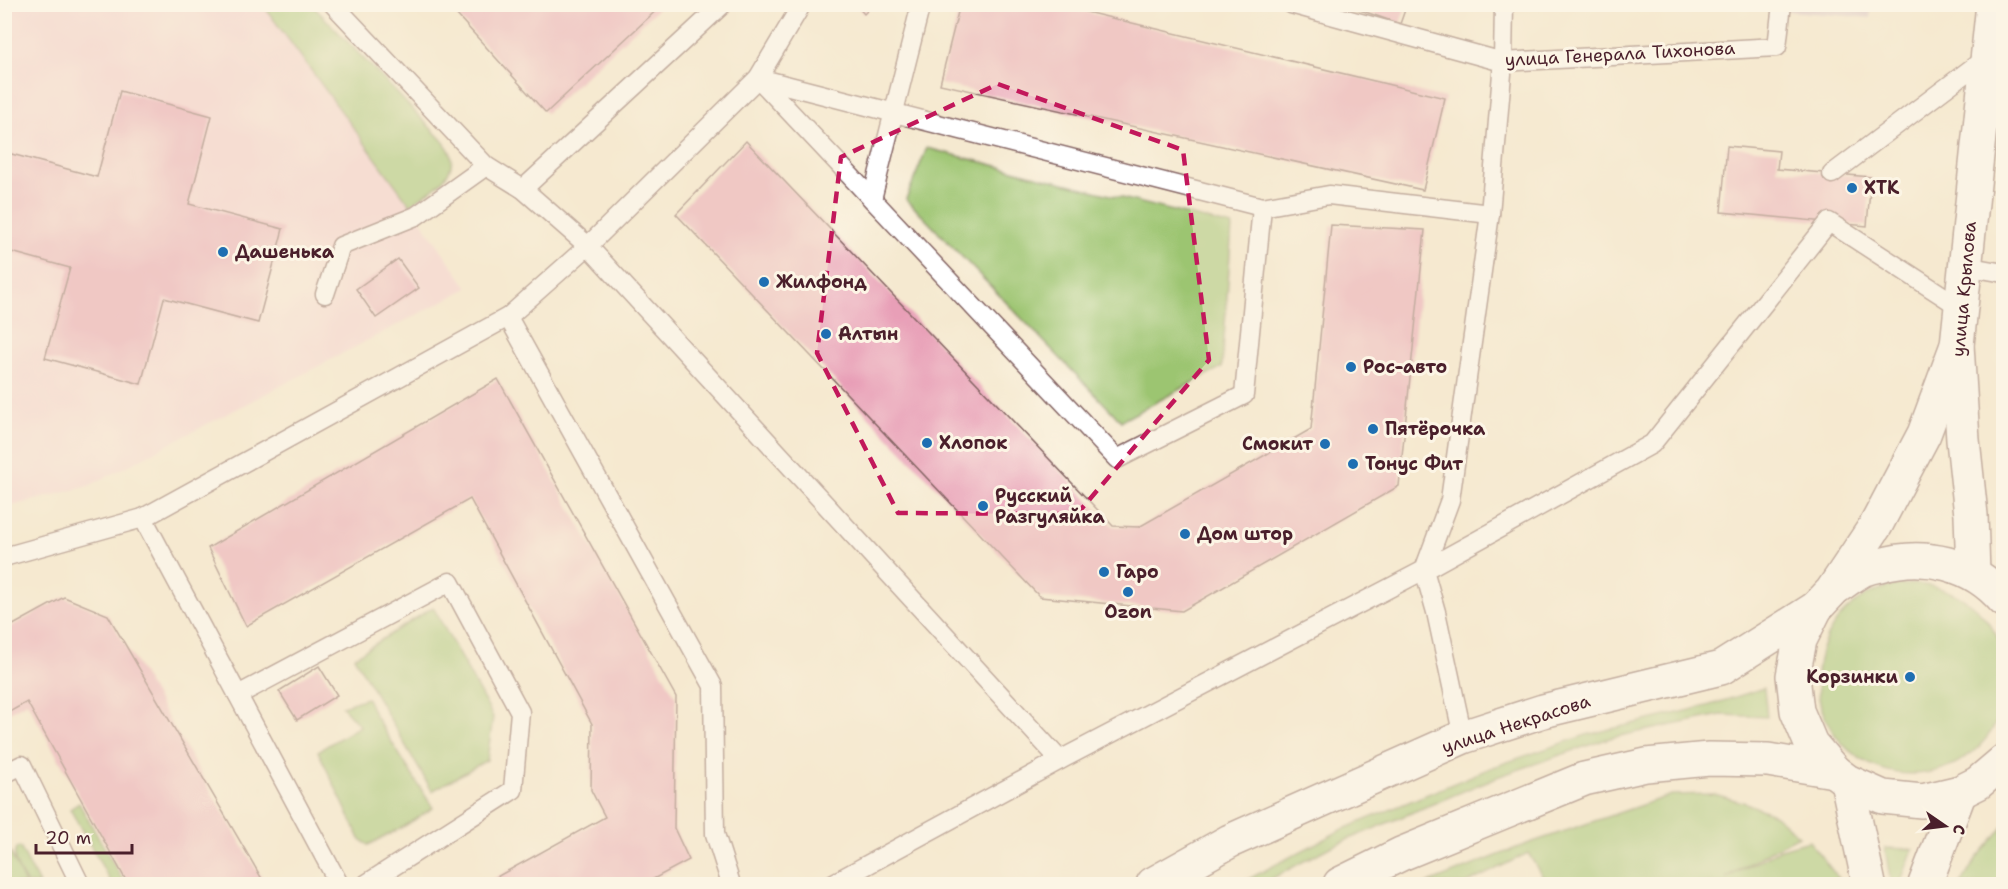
<svg xmlns="http://www.w3.org/2000/svg" width="2008" height="889" viewBox="0 0 2008 889" font-family="'Shantell Sans',sans-serif">
  <style>
    .built { fill: #f6cfd6 }
    .industrial { fill: #d1bdc9 }
    .green { fill: #9cc571; stroke: #73724e; stroke-width: 1.5 }
    .building { fill: #e89fb7 }
    .lines { fill: none; stroke-linecap: round; stroke-linejoin: round }
    .lane-casing { stroke: #866665; stroke-width: 21 }
    .primary-casing { stroke: #866665; stroke-width: 36 }
    .lane { stroke: #fff; stroke-width: 18 }
    .primary { stroke: #fff; stroke-width: 33 }
    .marked { fill: none; stroke: #c2185b; stroke-width: 4.5; stroke-dasharray: 12 8; stroke-linejoin: round }
    .poi-dot { fill: #1f6fb2; stroke: #fcf5e5; stroke-width: 2 }
    .labels { text-anchor: middle; dominant-baseline: central; stroke-width: 6; stroke-linejoin: round; paint-order: stroke }
    .street-label { font-size: 18px; fill: #4a1f2b; stroke: #fcf5e5 }
    .poi-label { font-size: 18px; font-weight: bold; fill: #4a1f2b; stroke: #fcf5e5; text-anchor: start }
  </style>
  <rect width="100%" height="100%" fill="#fcf5e5"/>
  <filter id="ink" filterUnits="userSpaceOnUse"><feTurbulence type="fractalNoise" baseFrequency=".0167" numOctaves="2"/><feDisplacementMap in="SourceGraphic" scale="12" xChannelSelector="R" yChannelSelector="G"/><feConvolveMatrix kernelMatrix="1 2 1 2 8 2 1 2 1" color-interpolation-filters="sRGB"/></filter>
  <filter id="wash" filterUnits="userSpaceOnUse"><feTurbulence type="fractalNoise" baseFrequency=".008" numOctaves="4" result="noise"/><feDisplacementMap in="SourceGraphic" scale="24" xChannelSelector="R" yChannelSelector="G"/><feGaussianBlur stdDeviation="1.35" result="paint"/><feColorMatrix in="noise" values="0 0 0 0 0 0 0 0 0 0 0 0 0 0 0 0 0 1.4 0 .05"/><feComposite in="paint" operator="in"/></filter>
  <g filter="url(#wash)">
    <rect width="100%" height="100%" fill="#f5e9d0"/>
    <!-- built -->
    <polygon class="built" points="5,5 263,5 410,205 468,288 89,486 5,508"/>
    <!-- industrial -->
    <polygon class="industrial" points="1720,5 1872,5 1870,18"/>
    <!-- green -->
    <g class="green">
      <path d="M 263,5 L 312,5 L 443,141 C 445,144 450,150 451,154 C 457,178 426,193 410,205 Z"/>
      <polygon points="927,148 1232,226 1222,367 1121,421 906,199"/>
      <circle cx="1912" cy="679" r="95"/>
      <polygon points="433,607 493,717 487,760 432,791 354,657"/>
      <polygon points="1764,688 1767,717 1721,715 1610,738 1497,777 1330,847 1262,884 1239,884 1341,830 1493,767 1586,735 1707,706"/>
      <polygon points="367,698 374,714 433,808 403,827 368,845 360,839 318,751 360,726 342,706"/>
      <polygon points="1714,794 1746,803 1775,815 1799,836 1772,850 1726,878 1781,849 1809,841 1843,884 1699,884 1665,879 1655,884 1547,884 1528,853 1466,884 1426,884 1524,845 1671,795"/>
      <polygon points="79,803 125,884 112,884 70,809"/>
      <polygon points="2003,827 2003,884 1961,884 1976,859"/>
      <path d="M 20,847 L 39,884 L 27,884 C 21,873 11,861 16,848 Z"/>
      <polygon points="1885,848 1913,849 1900,884 1891,884"/>
      <polygon points="5,851 10,852 25,884 5,884"/>
    </g>
    <g id="blocks">
      <!-- building -->
      <g class="building">
        <polygon points="447,4 663,4 546,113"/>
        <polygon points="855,4 874,4 864,14"/>
        <polygon points="960,4 1053,4 1445,98 1423,190 940,84"/>
        <polygon points="1343,4 1407,4 1400,24"/>
        <polygon points="120,91 212,116 189,204 283,229 258,323 164,298 141,384 45,358 70,268 4,250 4,152 97,177"/>
        <polygon points="746,141 1113,526 1139,527 1311,429 1331,225 1425,230 1399,486 1182,611 1040,597 676,214"/>
        <polygon points="1727,146 1779,151 1777,169 1871,177 1867,226 1721,212"/>
        <polygon points="398,259 419,288 376,318 356,289"/>
        <polygon points="498,379 676,697 674,828 689,860 644,884 484,884 605,817 591,790 592,724 470,499 246,626 208,548"/>
        <polygon points="64,597 108,615 265,884 128,884 27,702 4,715 4,630"/>
        <polygon points="319,666 337,695 297,720 279,691"/>
      </g>
    </g>
  </g>
  <g filter="url(#ink)">
    <use href="#blocks" fill-opacity="0" stroke="#866665" stroke-width="1.5"/>
    <g class="lines">
      <defs>
        <g id="lane">
          <polyline points="333,4 486,166 523,189 588,246 1060,760"/>
          <polyline points="1291,4 1503,62 1777,47 1782,4"/>
          <polygon points="758,78 1262,207 1244,395 1117,459"/>
          <polyline points="1832,174 1988,56"/>
          <polyline points="523,189 723,4"/>
          <polyline points="872,199 921,4"/>
          <polyline points="1262,207 1329,195 1490,214"/>
          <polyline points="1965,266 2004,273"/>
          <polyline points="325,294 341,246 416,216 486,166"/>
          <polyline points="508,317 713,686 715,834 731,884"/>
          <polyline points="4,557 143,518"/>
          <polyline points="238,695 450,582 520,712 513,790 366,884"/>
          <polyline points="1463,737 1436,612 1424,570 1652,444 1829,222 1960,307"/>
          <polyline points="4,774 22,765 80,884"/>
          <polyline points="339,884 143,518 508,317 588,246 758,78 802,4"/>
          <polyline points="832,884 1060,760 1424,570 1450,500 1456,457 1490,214 1503,62 1504,4"/>
        </g>
        <g id="primary">
          <polyline points="1957,345 1924,434 1876,525 1832,591 1816,608 1800,640 1793,676 1797,711 1811,744 1834,771 1847,781 1883,797 1922,801 1960,792 1978,783 2004,761"/>
          <polyline points="1973,573 1971,515 1963,440 1957,345 1993,4"/>
          <path d="M 1838,586 C 1846,581 1853,575 1862,570 C 1867,568 1874,566 1880,565 C 1924,552 1973,563 2004,600"/>
          <polyline points="1847,781 1869,884"/>
          <polyline points="1153,884 1230,841 1463,737 1543,711 1721,668 1816,608"/>
          <polyline points="1340,884 1401,854 1584,779 1646,765 1709,759 1768,760 1834,771"/>
          <polyline points="1925,884 1960,792"/>
        </g>
      </defs>
      <!-- lane casing -->
      <use href="#lane" class="lane-casing"/>
      <!-- primary casing -->
      <use href="#primary" class="primary-casing"/>
      <!-- lane -->
      <use href="#lane" class="lane"/>
      <!-- primary -->
      <use href="#primary" class="primary"/>
    </g>
  </g>
  <!-- marked area -->
  <path d="M0 0H2008V889H0ZM 998,84 L 1183,150 L 1209,360 L 1077,514 L 898,513 L 817,353 L 841,157 Z" fill="#f5e9d0" fill-opacity=".55" fill-rule="evenodd"/>
  <path class="marked" d="M 998,84 L 1183,150 L 1209,360 L 1077,514 L 898,513 L 817,353 L 841,157 Z"/>
  <!-- markers -->
  <g class="poi-dot">
    <circle cx="1852" cy="188" r="6"/>
    <circle cx="223" cy="252" r="6"/>
    <circle cx="764" cy="282" r="6"/>
    <circle cx="826" cy="334" r="6"/>
    <circle cx="1351" cy="367" r="6"/>
    <circle cx="1373" cy="429" r="6"/>
    <circle cx="927" cy="443" r="6"/>
    <circle cx="1325" cy="444" r="6"/>
    <circle cx="1353" cy="464" r="6"/>
    <circle cx="983" cy="506" r="6"/>
    <circle cx="1185" cy="534" r="6"/>
    <circle cx="1104" cy="572" r="6"/>
    <circle cx="1128" cy="592" r="6"/>
    <circle cx="1910" cy="677" r="6"/>
  </g>
  <g class="labels">
    <!-- street labels -->
    <g class="street-label">
      <text transform="translate(1620 54) rotate(-3)">улица Генерала Тихонова</text>
      <text transform="translate(1964 289) rotate(-85)">улица Крылова</text>
      <text transform="translate(1516 724) rotate(-18)">улица Некрасова</text>
    </g>
    <!-- poi labels -->
    <g class="poi-label">
      <text x="1864" y="188">ХТК</text>
      <text x="235" y="252">Дашенька</text>
      <text x="776" y="282">Жилфонд</text>
      <text x="838" y="334">Алтын</text>
      <text x="1363" y="367">Рос-авто</text>
      <text x="1385" y="429">Пятёрочка</text>
      <text x="939" y="443">Хлопок</text>
      <text x="1313" y="444" text-anchor="end">Смокит</text>
      <text x="1365" y="464">Тонус Фит</text>
      <text x="995" y="496">Русский<tspan x="995" dy="21">Разгуляйка</tspan></text>
      <text x="1197" y="534">Дом штор</text>
      <text x="1116" y="572">Гаро</text>
      <text x="1128" y="612" text-anchor="middle">Ozon</text>
      <text x="1898" y="677" text-anchor="end">Корзинки</text>
    </g>
  </g>
  <!-- margin -->
  <rect width="2008" height="889" fill="none" stroke="#fcf5e5" stroke-width="24"/>
  <!-- north arrow -->
  <g transform="translate(1945 826) rotate(104)" stroke="#fcf5e5" stroke-width="4.5" paint-order="stroke">
  <path d="M0-4.5L10 22L0 15L-10 22Z" fill="#4a1f2b"/>
  <text y="-9" font-size="16" font-weight="bold" text-anchor="middle" fill="#4a1f2b">С</text>
  </g>
  <!-- scale -->
  <path d="M36 844v9h96v-9" fill="none" stroke="#4a1f2b" stroke-width="3"/>
  <text x="45" y="844" font-size="18" fill="#4a1f2b" stroke="#fcf5e5" stroke-width="4.5" paint-order="stroke">20 m</text>
</svg>
